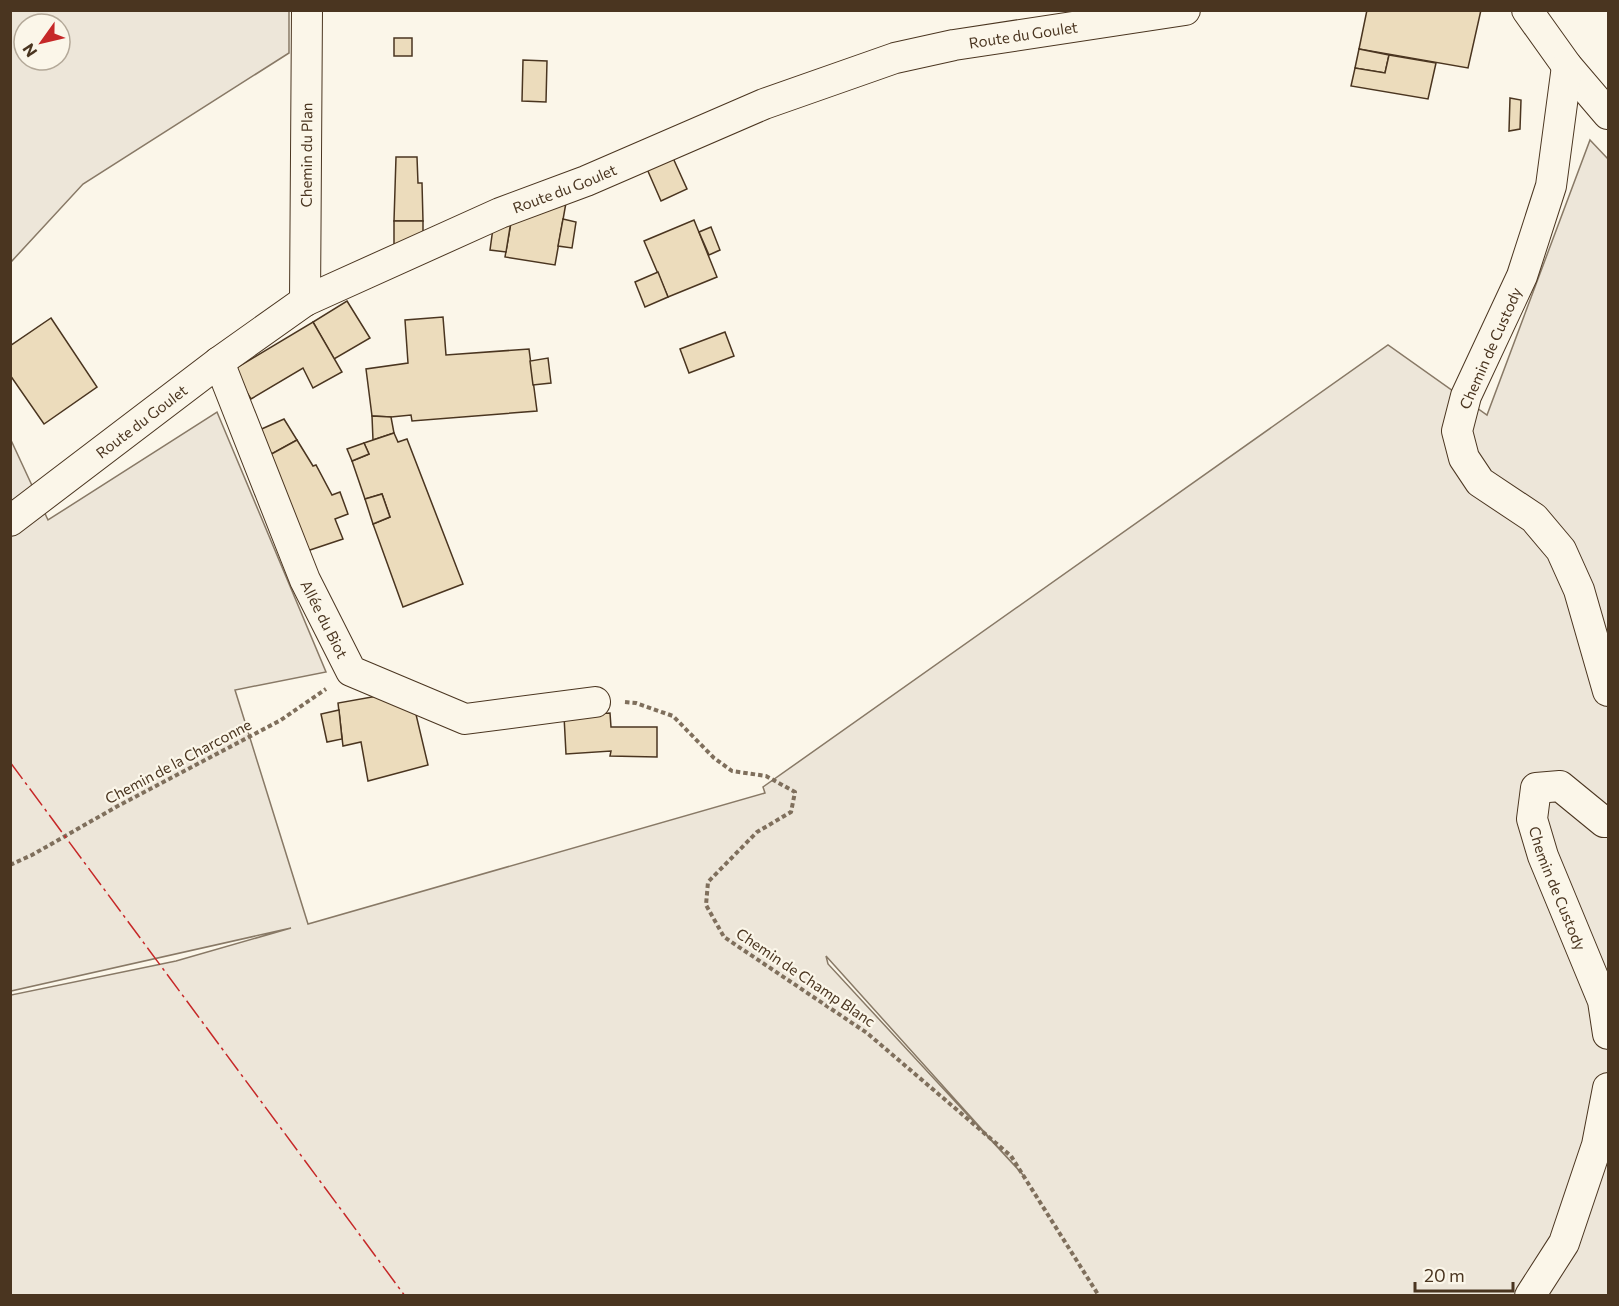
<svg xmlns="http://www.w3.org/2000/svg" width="1619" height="1306" viewBox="0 0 1619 1306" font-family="Commissioner,sans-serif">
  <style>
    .green { fill: #ede6d9; stroke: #887966; stroke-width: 1.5; fill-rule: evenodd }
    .building { fill: #ecdcbc; stroke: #4a3520; stroke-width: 1.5 }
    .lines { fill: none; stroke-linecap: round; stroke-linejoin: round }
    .minor-casing { stroke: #4a3520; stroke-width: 32 }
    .path { stroke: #7f6f5c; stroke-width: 4; stroke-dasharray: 4.5 3; stroke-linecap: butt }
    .minor { stroke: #fbf6e9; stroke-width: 30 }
    .power { stroke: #c62828; stroke-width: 1.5; stroke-dasharray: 21 4.5 3 4.5; stroke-linecap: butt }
    .labels { text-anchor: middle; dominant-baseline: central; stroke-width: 4.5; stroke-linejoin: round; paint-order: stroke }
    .street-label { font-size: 15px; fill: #4a3520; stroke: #fbf6e9 }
  </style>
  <rect width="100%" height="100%" fill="#fbf6e9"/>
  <!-- green -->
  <g class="green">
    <path d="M 11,10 L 289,11 L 289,53 L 83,184 L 11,262 ZM 24,24 L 60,24 L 60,60 L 24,60 Z"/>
    <path d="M 1590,140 L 1608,159 L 1608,1295 L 11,1295 L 11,995 L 176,961 L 291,928 L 11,991 L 10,438 L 48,520 L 217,412 L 326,672 L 235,690 L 308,924 L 765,793 L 763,787 L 1388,345 L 1487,415 ZM 826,956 L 1024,1176 L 828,964 Z"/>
  </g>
  <!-- building -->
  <g class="building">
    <polygon points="1367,10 1481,10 1468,68 1359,49"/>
    <rect x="394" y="38" width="18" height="18"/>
    <polygon points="1359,49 1389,55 1385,73 1355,68"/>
    <polygon points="1389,55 1436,63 1428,99 1351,86 1355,68 1385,73"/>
    <polygon points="523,60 547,61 546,102 522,101"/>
    <polygon points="1510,98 1521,100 1520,129 1509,131"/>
    <polygon points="396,157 417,157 418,183 422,183 423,221 394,221"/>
    <polygon points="673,158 687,189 661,201 647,169"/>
    <polygon points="567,197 555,265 505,257 512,217"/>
    <polygon points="563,219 576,222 572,248 558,246"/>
    <polygon points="694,220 717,277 668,297 644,241"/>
    <polygon points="394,221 423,221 423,236 394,245"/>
    <polygon points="511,221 506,252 490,250 493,228"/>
    <polygon points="711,227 720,250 709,255 699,232"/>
    <polygon points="658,272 668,297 645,307 635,282"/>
    <polygon points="347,301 370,338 334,359 313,322"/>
    <polygon points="443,317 446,355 529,349 537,411 412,421 411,415 391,417 372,416 366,369 408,363 405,320"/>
    <polygon points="51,318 97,387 44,424 10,375 10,346"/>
    <polygon points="313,322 342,372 313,388 303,368 251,399 233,370"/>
    <polygon points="725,332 734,356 689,373 680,349"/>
    <polygon points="548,358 551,383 533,385 530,361"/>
    <polygon points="372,416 391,417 394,433 373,440"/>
    <polygon points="284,419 297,440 266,457 255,432"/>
    <polygon points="394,433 398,442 407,439 463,584 403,607 373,524 390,517 382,494 365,499 352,461 369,454 364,443"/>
    <polygon points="297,440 313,466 316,465 332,495 340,492 348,514 335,519 343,539 304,552 266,457"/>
    <polygon points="364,443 369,454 352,461 347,449"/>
    <polygon points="382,494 390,517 373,524 365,499"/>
    <polygon points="383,695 414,706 428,765 368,781 361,742 343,746 338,703"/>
    <polygon points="339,710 342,739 327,742 321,714"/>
    <polygon points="610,713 611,727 657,727 657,757 610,756 611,751 566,754 564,716"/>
  </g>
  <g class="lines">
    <defs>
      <g id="minor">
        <polyline points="1527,10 1567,66 1608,114"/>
        <polyline points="1567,66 1551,186 1522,276 1466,396 1457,431 1464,458 1480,482 1534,518 1561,550 1579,590 1608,691"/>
        <path id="s1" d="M 305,301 L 307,10"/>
        <path id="s2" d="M 219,362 L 305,580 L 351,671 L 465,719 L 595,702"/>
        <path id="s3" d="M 10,521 L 219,362 L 305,301 L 500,213 L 586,181 L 764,104 L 895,58 L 954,45 L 1185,10"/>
        <path id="s4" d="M 1608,822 L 1604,822 L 1560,786 L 1536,788 L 1532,819 L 1543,856 L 1603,1001 L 1608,1034"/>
        <polyline points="1530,1296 1564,1243 1597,1145 1608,1088"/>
      </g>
    </defs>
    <!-- minor casing -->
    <use href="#minor" class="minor-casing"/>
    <!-- path -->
    <g class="path">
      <polyline points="625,702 636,703 673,716 714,758 732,771 766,776 795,792 791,812 757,832 708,882 706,905 724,937 867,1033 1011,1156 1099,1296"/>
      <polyline points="10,865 32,855 116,807 281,720 326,689"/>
    </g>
    <!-- minor -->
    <use href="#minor" class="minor"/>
    <!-- power -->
    <polyline class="power" points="10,762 405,1296"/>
  </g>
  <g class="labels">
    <!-- street labels -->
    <g class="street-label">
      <text stroke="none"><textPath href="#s3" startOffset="1137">Route du Goulet</textPath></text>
      <text stroke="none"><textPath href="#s1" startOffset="146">Chemin du Plan</textPath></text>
      <text stroke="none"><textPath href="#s3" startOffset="651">Route du Goulet</textPath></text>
      <text transform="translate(1490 348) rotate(-66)">Chemin de Custody</text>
      <text stroke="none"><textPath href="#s3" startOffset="165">Route du Goulet</textPath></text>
      <text stroke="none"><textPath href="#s2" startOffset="278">Allée du Biot</textPath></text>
      <text transform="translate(178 761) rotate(-28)">Chemin de la Charconne</text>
      <text stroke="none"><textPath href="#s4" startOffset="190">Chemin de Custody</textPath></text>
      <text transform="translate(806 977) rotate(34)">Chemin de Champ Blanc</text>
    </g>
  </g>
  <!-- border -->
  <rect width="1619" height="1306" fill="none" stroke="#4a3520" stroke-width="24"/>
  <!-- north arrow -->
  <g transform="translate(42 42) rotate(236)"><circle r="28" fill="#fbf6e9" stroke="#b4a999" stroke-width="1.5"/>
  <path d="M0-4.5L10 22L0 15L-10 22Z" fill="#c62828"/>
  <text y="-9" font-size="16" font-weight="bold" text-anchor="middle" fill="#4a3520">N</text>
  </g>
  <!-- scale -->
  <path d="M1415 1282v9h98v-9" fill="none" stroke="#4a3520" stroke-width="3"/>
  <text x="1424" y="1282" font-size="18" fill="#4a3520" stroke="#fbf6e9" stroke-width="4.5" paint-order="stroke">20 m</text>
</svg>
